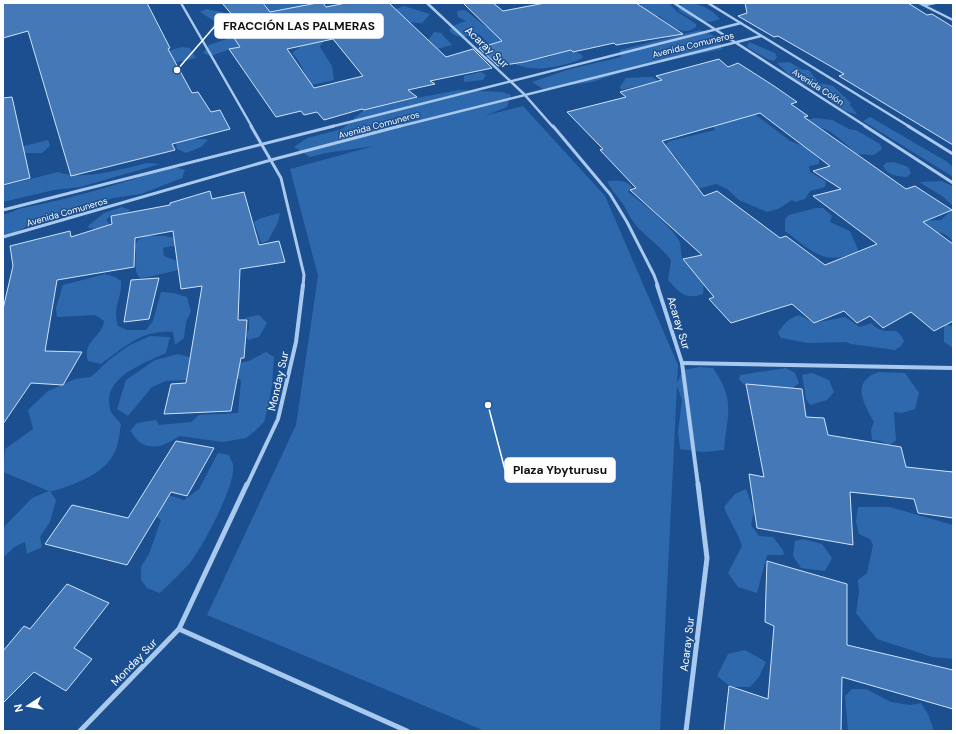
<svg xmlns="http://www.w3.org/2000/svg" width="956" height="734" viewBox="0 0 956 734" font-family="'DM Sans',sans-serif">
  <style>
    .green { fill: #2e69ad }
    .building { fill: #4478b7; stroke: #cfe3fa; fill-rule: evenodd }
    .lines { fill: none; stroke-linecap: round; stroke-linejoin: round }
    .street-far3 { stroke: #a9c9ee; stroke-width: 2.5 }
    .street-far2 { stroke: #a9c9ee; stroke-width: 3 }
    .street-far1 { stroke: #a9c9ee; stroke-width: 4 }
    .street { stroke: #a9c9ee; stroke-width: 5 }
    .labels { text-anchor: middle; dominant-baseline: central; stroke-width: 3; stroke-linejoin: round; paint-order: stroke }
    .far-street-label { font-size: 9px; fill: #fff; stroke: #1b4f8f }
    .street-label { font-size: 11px; fill: #fff; stroke: #1b4f8f }
    .leader { fill: none; stroke: #fff; stroke-width: 1.5 }
    .callout-dot { fill: #fff; stroke: #1b4f8f; stroke-width: 1.5 }
    .callout { fill: #fff; stroke: #fff; stroke-width: 1.5 }
    .callout-label { font-size: 12px; text-anchor: middle; font-weight: bold; fill: #111 }
  </style>
  <rect width="100%" height="100%" fill="#1b4f8f"/>
  <!-- green -->
  <g class="green">
    <polygon points="265,3 306,3 305,9 279,22 268,10"/>
    <path d="M 640,3 L 669,3 L 676,11 L 696,24 L 696,27 C 684,38 669,24 659,16 L 656,17 L 637,7 L 643,8 Z"/>
    <path d="M 686,3 C 700,3 711,9 720,19 C 704,26 693,19 679,11 L 678,6 Z"/>
    <polygon points="404,6 430,14 422,23 403,22 393,10"/>
    <polygon points="206,9 222,12 240,21 225,25 223,30 212,30 214,21 200,12"/>
    <path d="M 464,10 C 470,12 478,22 487,27 L 498,24 L 521,62 L 552,56 L 554,53 L 567,50 L 581,54 L 583,58 C 555,70 522,75 498,54 C 491,48 486,40 479,34 C 467,36 457,40 449,30 L 455,25 L 466,21 L 458,17 L 457,11 Z"/>
    <path d="M 359,18 C 373,24 377,33 382,46 L 363,50 C 361,46 358,40 355,36 C 345,26 325,36 320,47 L 332,66 L 334,80 L 312,85 C 304,75 301,61 292,53 L 307,42 L 302,39 L 305,34 L 325,27 L 323,25 L 328,21 Z"/>
    <polygon points="700,30 717,37 722,49 635,68 592,82 543,89 532,82 570,69 621,57 620,50"/>
    <polygon points="434,32 441,33 452,45 437,49 423,41 429,39"/>
    <polygon points="230,38 242,38 247,43 211,56 203,53 209,45"/>
    <polygon points="749,42 775,53 777,57 774,61 767,59 747,47"/>
    <polygon points="182,47 190,48 196,58 177,62 168,60 164,52"/>
    <path d="M 789,62 L 803,70 L 809,70 L 819,83 L 833,86 L 851,103 L 850,105 L 857,114 C 842,113 830,99 818,90 C 812,86 807,86 801,83 C 793,79 783,69 777,63 Z"/>
    <polygon points="481,72 486,75 483,80 464,82 464,76"/>
    <polygon points="646,77 653,77 665,86 664,96 647,84 621,90 620,87 626,78"/>
    <path d="M 459,90 L 502,92 L 511,95 L 507,107 L 484,116 L 523,106 L 605,196 L 678,365 L 677,383 L 683,370 L 700,367 L 713,368 C 736,401 727,414 724,450 L 704,452 L 680,449 L 678,432 L 682,400 L 677,386 L 660,731 L 485,731 L 207,615 L 296,425 L 318,276 L 290,169 L 374,146 L 326,153 L 310,157 L 294,147 L 307,138 L 342,129 L 364,110 L 411,99 Z"/>
    <path d="M 756,115 L 790,141 L 806,147 L 819,159 L 819,164 L 809,166 L 810,172 L 826,181 L 825,187 L 810,191 L 805,199 L 795,202 L 792,200 L 778,209 L 767,212 L 739,200 L 727,189 L 716,184 L 694,190 C 687,174 681,159 666,148 L 666,144 L 670,141 L 715,130 L 710,122 Z"/>
    <polygon points="870,117 946,161 953,167 953,177 863,121"/>
    <path d="M 815,118 L 832,120 L 849,129 L 856,130 L 880,144 L 882,149 L 874,155 L 855,154 C 853,149 832,132 827,130 C 820,127 812,125 807,120 Z"/>
    <polygon points="175,139 204,139 208,140 201,147 186,153 177,149"/>
    <polygon points="48,140 50,146 42,153 27,153 18,155 20,147"/>
    <path d="M 894,162 L 908,167 L 911,173 L 907,177 C 897,176 888,176 883,166 L 886,163 Z"/>
    <path d="M 147,163 L 160,164 L 80,187 L 54,190 L 3,202 L 3,186 L 58,172 C 80,181 124,169 147,163 Z"/>
    <path d="M 171,166 L 185,170 L 182,178 L 141,194 L 113,198 L 35,222 L 3,239 L 3,214 C 11,214 16,209 23,208 C 73,198 123,184 171,166 Z"/>
    <path d="M 607,181 C 618,181 624,179 632,187 L 628,192 L 656,214 L 674,233 L 680,242 L 682,259 L 704,280 L 703,294 C 685,300 680,293 668,280 L 671,260 C 660,245 643,236 632,220 C 628,215 627,209 623,204 C 617,196 611,190 607,181 Z"/>
    <polygon points="941,181 953,186 953,206 942,196 919,182"/>
    <polygon points="122,207 130,210 127,213 111,215 106,220 109,223 109,227 99,229 89,228 88,226 104,213"/>
    <path d="M 816,208 L 823,208 L 832,216 L 830,222 L 850,231 L 859,252 C 823,266 813,252 785,231 L 785,219 L 789,215 Z"/>
    <path d="M 953,209 L 953,242 C 949,237 944,232 937,233 L 912,221 L 941,220 Z"/>
    <polygon points="280,213 278,222 268,241 261,243 254,222 261,218"/>
    <path d="M 145,236 L 165,236 L 186,240 L 185,248 L 172,246 L 163,248 L 164,256 L 177,261 L 187,261 L 186,268 L 149,277 L 140,278 C 131,267 139,258 134,246 L 138,240 Z"/>
    <path d="M 105,274 L 115,277 L 121,281 C 122,300 112,306 118,326 L 127,330 L 146,330 L 153,321 L 161,292 L 174,293 L 187,297 L 191,311 L 186,322 L 184,338 L 175,345 L 173,332 C 143,329 124,347 101,364 L 88,361 C 82,340 102,338 104,321 L 95,315 L 57,317 L 56,308 L 63,285 Z"/>
    <polygon points="259,315 267,323 259,337 248,340 246,335 249,329 249,319 244,318"/>
    <path d="M 799,315 L 814,323 L 845,317 L 860,327 L 871,323 C 873,325 876,328 879,329 C 892,335 896,324 904,341 L 901,346 L 895,350 L 851,344 L 846,342 L 808,343 L 781,338 L 778,333 C 783,324 789,318 799,315 Z"/>
    <polygon points="946,324 953,327 953,348 944,342 944,326"/>
    <path d="M 150,336 L 170,337 L 166,353 C 143,364 102,377 110,409 C 111,414 118,420 121,424 C 120,431 119,439 117,446 C 109,473 78,483 53,491 L 50,491 L 56,500 L 50,522 L 40,537 L 42,547 L 27,554 L 25,542 L 14,547 L 3,558 L 3,528 L 32,498 L 49,491 L 3,472 L 5,449 L 33,429 L 28,410 L 48,391 L 75,379 L 91,377 L 109,360 L 128,346 Z"/>
    <path d="M 266,352 L 274,357 L 272,385 L 268,407 L 264,422 L 255,431 L 246,438 L 223,442 L 179,436 C 168,444 154,451 141,443 C 137,441 133,434 130,431 L 137,423 L 156,420 L 159,425 L 191,422 L 199,415 L 238,413 L 241,380 L 237,378 L 166,381 L 152,387 L 128,416 L 117,409 L 126,380 L 155,360 L 178,354 L 222,366 L 249,361 Z"/>
    <polygon points="786,368 795,373 799,383 793,388 744,385 739,379 740,375"/>
    <path d="M 879,372 L 905,373 L 919,393 L 915,409 L 902,413 L 894,412 L 896,441 L 889,445 L 881,441 L 872,440 L 871,429 L 874,422 C 864,404 850,381 879,372 Z"/>
    <polygon points="812,373 829,380 834,392 827,400 810,405 806,399 802,375"/>
    <path d="M 218,453 L 229,455 C 230,458 232,461 233,464 C 237,484 202,548 189,564 C 180,574 170,583 160,593 L 147,588 L 141,580 L 141,567 L 149,554 L 161,520 L 156,516 L 165,494 L 184,500 L 199,489 Z"/>
    <path d="M 746,489 L 754,511 L 751,525 L 759,536 L 773,537 L 783,550 L 784,555 L 767,555 L 757,593 L 738,587 L 728,573 L 742,546 C 738,532 729,521 724,507 L 735,494 Z"/>
    <polygon points="858,507 890,507 953,525 953,659 932,657 877,639 856,613 859,592 858,580 867,573 873,545 870,539 859,534 856,522"/>
    <polygon points="803,539 822,544 832,558 825,571 801,568 793,556 795,541"/>
    <polygon points="745,650 766,662 759,677 750,687 731,687 717,676 728,654"/>
    <polygon points="852,689 866,689 891,702 910,705 921,703 928,714 934,731 848,731 845,696"/>
  </g>
  <!-- building -->
  <g class="building">
    <polygon points="3,3 147,3 170,48 168,49 192,93 198,92 211,112 220,110 230,129 172,144 175,150 71,176 28,31 3,38"/>
    <path d="M 222,3 L 263,3 L 270,12 L 317,3 L 323,3 L 326,7 L 346,3 L 389,3 L 446,57 L 473,49 L 492,68 L 430,81 L 435,84 L 408,90 L 417,97 L 364,110 L 362,109 L 324,120 L 317,112 L 304,115 L 301,111 L 276,117 L 229,49 L 240,47 L 226,26 L 239,23 ZM 333,39 L 363,76 L 314,88 L 287,49 Z"/>
    <polygon points="463,3 493,3 503,11 545,3 636,3 683,34 616,45 614,43 573,52 571,50 524,62 498,66 479,48 502,41"/>
    <polygon points="745,3 908,3 927,15 932,14 953,27 953,145 839,76 844,74 778,36 774,37 738,16 747,13"/>
    <path d="M 719,59 L 728,67 L 738,63 L 774,86 L 797,102 L 791,104 L 808,116 L 804,117 L 906,189 L 915,186 L 952,210 L 923,222 L 953,244 L 953,321 L 934,331 L 911,312 L 883,328 L 870,316 L 857,323 L 844,311 L 814,323 L 792,304 L 731,323 L 709,299 L 714,297 L 683,259 L 702,255 L 630,190 L 636,188 L 600,150 L 603,149 L 567,112 L 626,97 L 620,92 L 662,80 L 656,76 ZM 760,113 L 830,166 L 813,171 L 841,189 L 813,196 L 877,244 L 825,265 L 786,236 L 780,238 L 717,191 L 704,196 L 662,141 Z"/>
    <polygon points="12,97 30,178 3,185 3,98"/>
    <polygon points="210,191 212,199 244,192 259,245 279,241 285,262 240,269 238,320 247,320 244,358 241,358 231,411 164,414 171,384 186,383 202,286 181,289 173,231 135,238 134,267 57,280 45,351 82,352 63,385 31,383 3,424 3,309 13,266 10,246 70,231 71,237 112,224 111,216 170,205 170,203"/>
    <polygon points="159,278 149,319 124,322 131,280"/>
    <polygon points="746,384 802,389 806,417 824,418 828,435 901,447 906,467 953,472 953,518 918,513 914,499 850,492 853,545 757,528 749,474 764,477"/>
    <polygon points="176,441 214,448 187,496 171,492 127,565 45,544 72,505 128,518"/>
    <polygon points="767,561 847,584 847,645 953,670 953,709 842,677 841,731 724,731 729,686 768,699 774,626 765,622"/>
    <polygon points="67,584 109,603 74,648 92,659 66,691 34,672 3,703 3,651 24,626 30,629"/>
  </g>
  <g class="lines">
    <!-- street-far3 -->
    <g class="street-far3">
      <polyline points="181,3 252,127"/>
      <polyline points="427,3 524,94 553,127"/>
      <polyline points="674,3 867,127"/>
      <polyline points="708,3 910,127"/>
      <polyline points="919,3 953,20"/>
      <polyline points="925,5 935,3"/>
      <polyline points="330,127 741,23"/>
      <polyline points="397,127 761,36"/>
    </g>
    <!-- street-far2 -->
    <g class="street-far2">
      <polyline points="251,126 281,178 304,275 303,286"/>
      <polyline points="553,126 610,194 627,222 654,275 658,286"/>
      <polyline points="865,126 953,183"/>
      <polyline points="908,126 953,154"/>
      <polyline points="3,210 334,126"/>
      <polyline points="3,237 271,160 400,126"/>
    </g>
    <!-- street-far1 -->
    <g class="street-far1">
      <polyline points="657,285 682,363 698,485"/>
      <polyline points="682,363 953,368"/>
      <polyline points="247,485 278,419 296,342 303,285"/>
    </g>
    <!-- street -->
    <g class="street">
      <polyline points="179,629 407,731"/>
      <polyline points="80,731 179,629 247,484"/>
      <polyline points="686,731 707,558 698,484"/>
    </g>
  </g>
  <g class="labels">
    <!-- far-street labels -->
    <g class="far-street-label">
      <text transform="translate(693 45) rotate(-14)">Avenida Comuneros</text>
      <text transform="translate(818 87) rotate(33)">Avenida Colón</text>
      <text transform="translate(379 125) rotate(-15)">Avenida Comuneros</text>
      <text transform="translate(67 212) rotate(-16)">Avenida Comuneros</text>
    </g>
    <!-- street labels -->
    <g class="street-label">
      <text transform="translate(487 47) rotate(43)">Acaray Sur</text>
      <text transform="translate(679 323) rotate(73)">Acaray Sur</text>
      <text transform="translate(278 381) rotate(-77)">Monday Sur</text>
      <text transform="translate(687 644) rotate(-83)">Acaray Sur</text>
      <text transform="translate(134 662) rotate(-46)">Monday Sur</text>
    </g>
  </g>
  <!-- callouts -->
  <path class="leader" d="M177 70L215 26M488 405L505 470"/>
  <g class="callout-dot">
    <circle cx="177" cy="70" r="4"/>
    <circle cx="488" cy="405" r="4"/>
  </g>
  <g class="callout">
    <rect x="215" y="14" width="168" height="24" rx="4"/>
    <rect x="505" y="458" width="110" height="24" rx="4"/>
  </g>
  <g class="callout-label">
    <text x="299" y="30">FRACCIÓN LAS PALMERAS</text>
    <text x="560" y="474">Plaza Ybyturusu</text>
  </g>
  <!-- border -->
  <rect width="956" height="734" fill="none" stroke="#ffffff" stroke-width="8"/>
  <!-- north arrow -->
  <g transform="translate(28 706) rotate(258)" stroke="#1b4f8f" stroke-width="3" paint-order="stroke">
  <path d="M0-3L7 15L0 10L-7 15Z" fill="#ffffff"/>
  <text y="-6" font-size="11" font-weight="bold" text-anchor="middle" fill="#ffffff">N</text>
  </g>
</svg>
